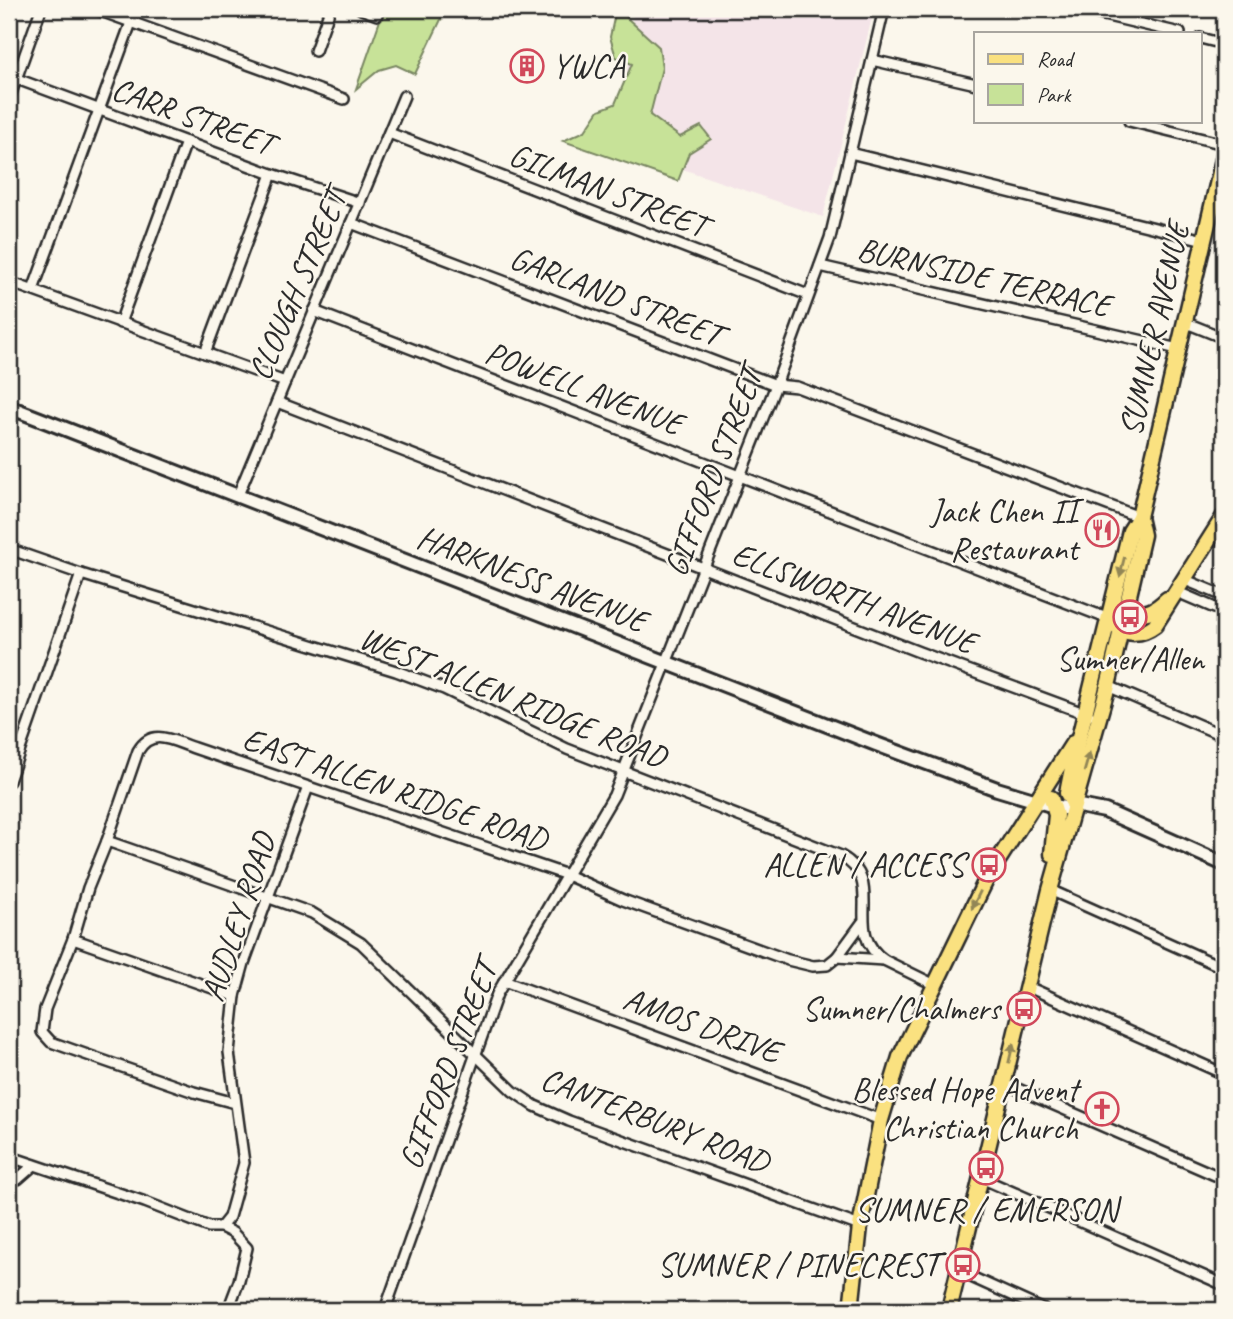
<svg xmlns="http://www.w3.org/2000/svg" width="1233" height="1319" viewBox="0 0 1233 1319" font-family="Caveat,sans-serif">
  <style>
    .built { fill: #f4e4e8 }
    .green { fill: #c7e298; stroke: #798662; stroke-width: 2 }
    .lines { fill: none; stroke-linecap: round; stroke-linejoin: round }
    .street-casing { stroke: #2b2b2b; stroke-width: 14 }
    .secondary-casing { stroke: #2b2b2b; stroke-width: 18 }
    .primary-casing { stroke: #2b2b2b; stroke-width: 19 }
    .street { stroke: #fbf7ec; stroke-width: 9 }
    .secondary { stroke: #fbf7ec; stroke-width: 12 }
    .primary { stroke: #fae180; stroke-width: 14 }
    .oneway { fill: #928656 }
    .labels { text-anchor: middle; dominant-baseline: central; stroke-width: 5; stroke-linejoin: round; paint-order: stroke }
    .poi-label { font-size: 33px; fill: #2b2b2b; stroke: #fbf7ec; text-anchor: end }
    .street-label { font-size: 33px; fill: #2b2b2b; stroke: #fbf7ec }
  </style>
  <rect width="100%" height="100%" fill="#fbf7ec"/>
  <filter id="ink" filterUnits="userSpaceOnUse"><feTurbulence type="fractalNoise" baseFrequency=".0143" numOctaves="2"/><feDisplacementMap in="SourceGraphic" scale="14" xChannelSelector="R" yChannelSelector="G"/><feConvolveMatrix kernelMatrix="1 2 1 2 8 2 1 2 1" color-interpolation-filters="sRGB"/></filter>
  <g filter="url(#ink)">
    <!-- built -->
    <polygon class="built" points="634,9 874,9 823,217 615,146"/>
    <!-- green -->
    <g class="green">
      <polygon points="384,9 446,9 415,74 396,65 379,70 356,89"/>
      <polygon points="616,9 627,9 627,18 659,47 662,68 650,115 680,137 701,126 711,139 689,153 678,181 563,141 585,131 599,110 615,104 632,64 616,57 610,37"/>
    </g>
    <g class="lines">
      <defs>
        <g id="street">
          <polyline points="95,9 344,99"/>
          <polyline points="361,9 377,15"/>
          <polyline points="1078,9 1180,33"/>
          <polyline points="1200,38 1224,44"/>
          <polyline points="315,51 330,9"/>
          <polyline points="872,60 976,84"/>
          <polyline points="9,76 272,174 360,203"/>
          <polyline points="9,99 41,9"/>
          <polyline points="1129,121 1224,144"/>
          <polyline points="389,133 808,295"/>
          <polyline points="850,153 1204,240"/>
          <polyline points="351,223 776,385 797,387 1139,517"/>
          <polyline points="820,266 1178,349"/>
          <polyline points="9,282 285,382"/>
          <polyline points="33,290 136,9"/>
          <polyline points="314,311 1109,619"/>
          <polyline points="1184,322 1224,338"/>
          <polyline points="120,323 186,142"/>
          <polyline points="205,353 272,174"/>
          <polyline points="277,402 919,652 1089,715"/>
          <polyline points="238,495 404,96"/>
          <path d="M 9,549 L 81,574 L 396,671 L 444,689 L 567,749 L 841,856 C 888,883 841,930 884,960"/>
          <polyline points="1183,579 1224,596"/>
          <polyline points="1175,591 1224,612"/>
          <polyline points="1108,686 1224,736"/>
          <polyline points="9,781 81,574"/>
          <polyline points="107,841 312,913 361,943 513,1091 535,1106 569,1121 860,1226"/>
          <polyline points="1050,890 1224,968"/>
          <polyline points="73,939 235,996"/>
          <polyline points="837,957 862,923"/>
          <polyline points="504,981 881,1120"/>
          <polyline points="1026,986 1224,1074"/>
          <polyline points="1004,1083 1224,1179"/>
          <path d="M 235,1103 L 194,1092 L 79,1052 L 51,1042 L 42,1032 L 45,1009 L 73,939 L 88,888 L 107,841 L 138,751 C 152,727 173,741 194,748 L 567,875 L 623,900 L 788,960 L 813,966 L 827,965 L 837,957 L 884,960 L 935,985"/>
          <polyline points="9,1159 17,1159 145,1202 209,1227 221,1227 233,1233 247,1248 239,1281 228,1310"/>
          <polyline points="981,1178 1224,1285"/>
          <polyline points="9,1181 18,1179 34,1165"/>
          <polyline points="221,1227 229,1217 244,1163 229,1052 235,996 244,963 308,787"/>
          <polyline points="958,1271 1044,1310"/>
          <polyline points="385,1310 497,994 614,795 776,385 830,238 884,9"/>
        </g>
        <polyline id="secondary" points="9,407 876,744 997,789 1054,806 1064,808 1074,805 1105,811 1224,864"/>
        <g id="primary">
          <path d="M 1120,614 C 1140,605 1141,624 1167,599"/>
          <path d="M 1115,625 C 1127,636 1142,635 1155,625 L 1224,516"/>
          <polyline points="1051,798 1056,815 1052,854"/>
          <polyline points="1074,805 1067,793 1074,758 1130,531 1139,517 1224,155"/>
          <polyline points="851,1310 860,1226 881,1120 900,1057 987,878 1073,743"/>
          <polyline points="949,1310 1050,890 1108,686 1143,535 1139,517"/>
        </g>
      </defs>
      <!-- street casing -->
      <use href="#street" class="street-casing"/>
      <!-- secondary casing -->
      <use href="#secondary" class="secondary-casing"/>
      <!-- primary casing -->
      <use href="#primary" class="primary-casing"/>
      <!-- street -->
      <use href="#street" class="street"/>
      <!-- secondary -->
      <use href="#secondary" class="secondary"/>
      <!-- primary -->
      <use href="#primary" class="primary"/>
    </g>
    <!-- one-way arrows -->
    <defs><path id="oneway-solid" d="M-6-.8H1V-3.2L6.5 0L1 3.2V.8H-6Z" transform="scale(1.75)"/></defs>
    <g class="oneway">
      <use href="#oneway-solid" transform="translate(1122 567) rotate(104)"/>
      <use href="#oneway-solid" transform="translate(1087 762) rotate(-74)"/>
      <use href="#oneway-solid" transform="translate(976 900) rotate(116)"/>
      <use href="#oneway-solid" transform="translate(1011 1053) rotate(-77)"/>
    </g>
  </g>
  <!-- icons -->
  <defs>
    <symbol id="building-ring" viewBox="-11 -11 22 22"><circle r="9.5" fill="#fbf7ec" stroke="#d1495b" stroke-width="1.5"/><path d="M-4-6H4V6H1V3H-1V6H-4ZM-2.5-4.3h1.7v1.8h-1.7ZM.8-4.3h1.7v1.8H.8ZM-2.5-1h1.7V.8h-1.7ZM.8-1h1.7V.8H.8Z" fill="#d1495b"/></symbol>
    <symbol id="restaurant-ring" viewBox="-11 -11 22 22"><circle r="9.5" fill="#fbf7ec" stroke="#d1495b" stroke-width="1.5"/><path d="M-5-6h1v4h1v-4h1v4h1v-4h1v5L-1.5 .5V6h-2V.5L-5-1ZM5-6V6H3V1.5H1.5Q1.5-4 5-6Z" fill="#d1495b"/></symbol>
    <symbol id="bus-ring" viewBox="-11 -11 22 22"><circle r="9.5" fill="#fbf7ec" stroke="#d1495b" stroke-width="1.5"/><path d="M-5-6H5V4H4V6H2V4H-2V6H-4V4H-5ZM-3.5-4V0h7V-4ZM-3.5 1.2v1.5H-2V1.2ZM2 1.2v1.5H3.5V1.2Z" fill="#d1495b"/></symbol>
    <symbol id="church-ring" viewBox="-11 -11 22 22"><circle r="9.5" fill="#fbf7ec" stroke="#d1495b" stroke-width="1.5"/><path d="M-1.2-6h2.4v3.5h3.3v2.4h-3.3V6h-2.4V-.1h-3.3v-2.4h3.3Z" fill="#d1495b"/></symbol>
  </defs>
  <g fill-rule="evenodd">
    <use href="#building-ring" x="508" y="47" width="38" height="38"/>
    <use href="#restaurant-ring" x="1083" y="511" width="38" height="38"/>
    <use href="#bus-ring" x="1111" y="598" width="38" height="38"/>
    <use href="#bus-ring" x="970" y="846" width="38" height="38"/>
    <use href="#bus-ring" x="1005" y="990" width="38" height="38"/>
    <use href="#church-ring" x="1083" y="1090" width="38" height="38"/>
    <use href="#bus-ring" x="967" y="1149" width="38" height="38"/>
    <use href="#bus-ring" x="944" y="1246" width="38" height="38"/>
  </g>
  <g class="labels">
    <!-- poi labels -->
    <g class="poi-label">
      <text x="552" y="66" text-anchor="start">YWCA</text>
      <text x="1078" y="511">Jack Chen II<tspan x="1078" dy="38">Restaurant</tspan></text>
      <text x="1130" y="659" text-anchor="middle">Sumner/Allen</text>
      <text x="964" y="865">ALLEN / ACCESS</text>
      <text x="1000" y="1009">Sumner/Chalmers</text>
      <text x="1078" y="1090">Blessed Hope Advent<tspan x="1078" dy="38">Christian Church</tspan></text>
      <text x="986" y="1210" text-anchor="middle">SUMNER / EMERSON</text>
      <text x="939" y="1265">SUMNER / PINECREST</text>
    </g>
    <!-- street labels -->
    <g class="street-label">
      <text transform="translate(193 116) rotate(20)">CARR STREET</text>
      <text transform="translate(608 190) rotate(21)">GILMAN STREET</text>
      <text transform="translate(984 277) rotate(13)">BURNSIDE TERRACE</text>
      <text transform="translate(297 285) rotate(-67)">CLOUGH STREET</text>
      <text transform="translate(616 296) rotate(21)">GARLAND STREET</text>
      <text transform="translate(1154 329) rotate(-77)">SUMNER AVENUE</text>
      <text transform="translate(584 388) rotate(21)">POWELL AVENUE</text>
      <text transform="translate(713 472) rotate(-69)">GIFFORD STREET</text>
      <text transform="translate(532 579) rotate(21)">HARKNESS AVENUE</text>
      <text transform="translate(854 598) rotate(21)">ELLSWORTH AVENUE</text>
      <text transform="translate(513 697) rotate(22)">WEST ALLEN RIDGE ROAD</text>
      <text transform="translate(395 789) rotate(19)">EAST ALLEN RIDGE ROAD</text>
      <text transform="translate(238 917) rotate(-72)">AUDLEY ROAD</text>
      <text transform="translate(702 1025) rotate(20)">AMOS DRIVE</text>
      <text transform="translate(448 1065) rotate(-69)">GIFFORD STREET</text>
      <text transform="translate(655 1120) rotate(21)">CANTERBURY ROAD</text>
    </g>
  </g>
  <!-- margin -->
  <rect width="1233" height="1319" fill="none" stroke="#fbf7ec" stroke-width="35"/>
  <rect x="18" y="18" width="1198" height="1284" fill="none" stroke="#2b2b2b" stroke-width="2.5" filter="url(#ink)"/>
  <!-- legend -->
  <rect x="974" y="32" width="228" height="91" fill="#fbf7ec" stroke="#a8a59f" stroke-width="2"/>
  <rect x="988" y="54" width="35" height="10" fill="#fae180" stroke="#a8a59f" stroke-width="2"/>
  <text x="1037" y="66" font-size="21" fill="#2b2b2b">Road</text>
  <rect x="988" y="84" width="35" height="21" fill="#c7e298" stroke="#a8a59f" stroke-width="2"/>
  <text x="1037" y="102" font-size="21" fill="#2b2b2b">Park</text>
</svg>
